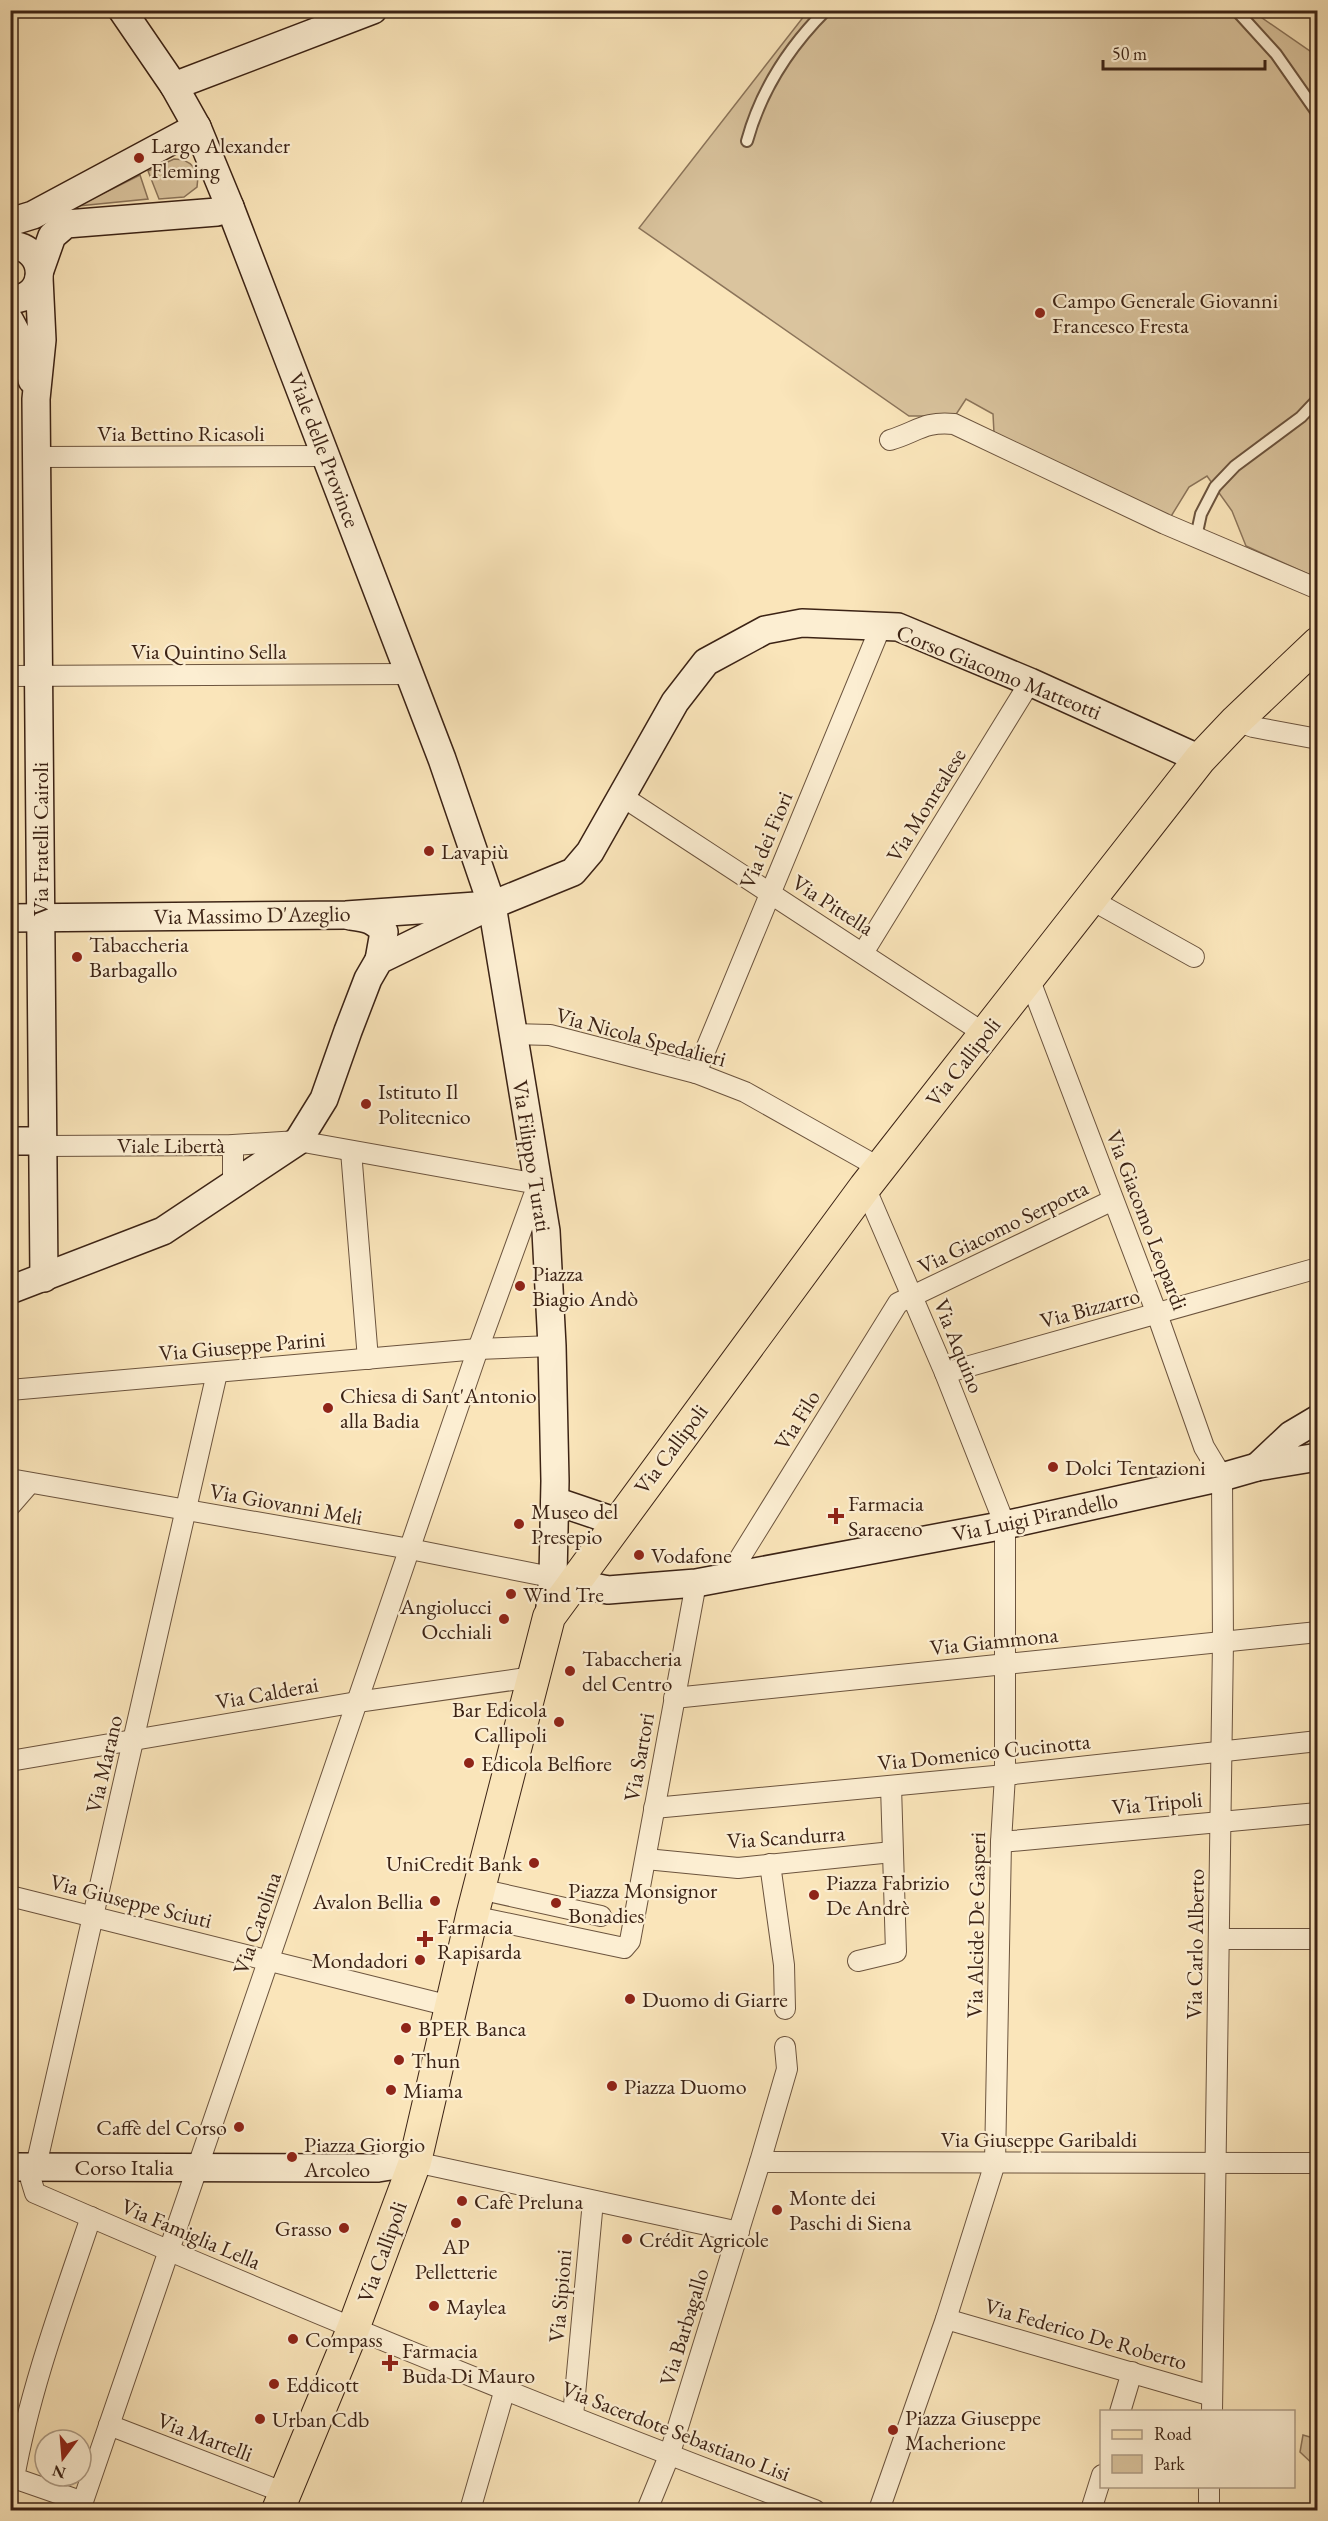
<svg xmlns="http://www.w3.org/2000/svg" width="1328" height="2521" viewBox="0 0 1328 2521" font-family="'EB Garamond',serif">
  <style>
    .green { fill: #dac49e; stroke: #8b745a; stroke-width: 1.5 }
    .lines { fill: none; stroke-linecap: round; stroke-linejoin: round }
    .lane-casing { stroke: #6c543e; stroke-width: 14 }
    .street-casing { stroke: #6c543e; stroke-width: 22 }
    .secondary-casing { stroke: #3c2315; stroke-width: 30 }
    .primary-casing { stroke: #3c2315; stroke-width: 34 }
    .lane { stroke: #fceed2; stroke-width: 10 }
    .street { stroke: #fceed2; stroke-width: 20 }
    .secondary { stroke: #fceed2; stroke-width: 27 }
    .primary { stroke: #fae5ba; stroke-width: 32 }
    .poi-dot { fill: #8f2418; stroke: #fceed2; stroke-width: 2 }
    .labels { text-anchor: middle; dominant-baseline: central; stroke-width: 4.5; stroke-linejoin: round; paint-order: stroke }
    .poi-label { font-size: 22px; fill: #3c2315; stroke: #fceed2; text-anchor: start }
    .street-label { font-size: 22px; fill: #3c2315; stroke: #fceed2 }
  </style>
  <rect width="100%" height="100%" fill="#fae5ba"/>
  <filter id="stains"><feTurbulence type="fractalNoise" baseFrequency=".00333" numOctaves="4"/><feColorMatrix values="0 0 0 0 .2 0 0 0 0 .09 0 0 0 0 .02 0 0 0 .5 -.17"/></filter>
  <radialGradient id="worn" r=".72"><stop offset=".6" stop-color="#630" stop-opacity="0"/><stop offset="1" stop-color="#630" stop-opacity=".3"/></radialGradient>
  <!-- green -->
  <g class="green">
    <polygon points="808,11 1252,11 1317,56 1317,578 1246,546 1232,511 1207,476 1189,487 1170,518 994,433 993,414 966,399 955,416 909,416 639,228"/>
    <path d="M 174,159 C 191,159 200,170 197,187 L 184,197 L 159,199 L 148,171 Z"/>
    <polygon points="140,175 148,199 78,206"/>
    <polygon points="1303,2435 1317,2439 1317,2468 1300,2452"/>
  </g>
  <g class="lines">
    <defs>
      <g id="lane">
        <polyline points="1236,10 1276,54 1318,114"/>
        <path d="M 747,141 C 761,90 789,47 826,10"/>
        <polyline points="1196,537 1201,514 1215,487 1235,466 1301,417 1318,399"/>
      </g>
      <g id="street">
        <path d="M 890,440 C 917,432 924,421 954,424 L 1165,524 L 1318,589"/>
        <polyline points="37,457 326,456"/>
        <polyline points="10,676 408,674"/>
        <polyline points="1236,721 1253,727 1318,739"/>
        <polyline points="623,797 985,1034"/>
        <polyline points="1090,899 1194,957"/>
        <polyline points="863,953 1030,682"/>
        <polyline points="1029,978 1157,1314 1204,1447 1222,1477 1223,1641 1212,2412"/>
        <polyline points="512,1034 550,1035 696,1073 745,1092 880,1168"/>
        <polyline points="696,1073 881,626"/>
        <polyline points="233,1145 233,1186"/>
        <polyline points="43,1146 233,1145 298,1141 538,1184 478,1349 80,2510"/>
        <polyline points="351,1151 368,1359"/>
        <polyline points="865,1187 945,1373 1005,1525 1005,1775 1001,1842 995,2163 946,2319 879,2510"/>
        <path d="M 217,1373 L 36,2166 L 31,2180 L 35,2193 C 293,2305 552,2412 815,2510"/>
        <polyline points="945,1373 1318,1268"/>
        <polyline points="10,1390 478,1349 552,1346"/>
        <polyline points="10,1479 410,1549 566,1580"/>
        <polyline points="10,1506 30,1483"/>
        <polyline points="728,1577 898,1303 1113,1200"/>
        <polyline points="674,1698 1318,1632"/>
        <polyline points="10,1761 357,1702 533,1677"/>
        <polyline points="654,1808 1005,1775 1318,1741"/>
        <polyline points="1001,1842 1318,1813"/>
        <polyline points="646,1859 738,1868 892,1852"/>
        <polyline points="770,1864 784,1965 785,2009"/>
        <polyline points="479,1889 601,1916"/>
        <polyline points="10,1896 450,2006"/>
        <polyline points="472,1916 624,1948 630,1941 696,1583"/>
        <polyline points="1219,1939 1318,1939"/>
        <polyline points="858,1961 896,1952 891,1786"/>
        <polyline points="415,2162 739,2232"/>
        <polyline points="760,2162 1318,2163"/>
        <polyline points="946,2319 1212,2396"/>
        <polyline points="1120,2412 1132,2372"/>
        <polyline points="573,2416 593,2201"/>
        <polyline points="109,2425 285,2493"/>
        <path d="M 83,2502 L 14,2478 C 30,2389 62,2303 91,2217"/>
        <polyline points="470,2510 505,2389"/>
        <polyline points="647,2510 669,2456 760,2162 787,2069 785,2047"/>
        <polyline points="1091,2510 1102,2475"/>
        <polyline points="1209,2510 1209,2486"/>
      </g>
      <g id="secondary">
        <polyline points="122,10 174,86 197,127 230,207 442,759 492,905 546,1231 552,1346 555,1481 553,1577 549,1617"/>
        <polyline points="174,86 373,10"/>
        <polyline points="10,222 33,215 197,127"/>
        <path d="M 10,245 C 50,247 48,301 10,299"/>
        <polyline points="40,270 52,236 66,224 217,212 230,207"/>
        <polyline points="39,278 42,340 36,399 44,1278"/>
        <polyline points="10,321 26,351 32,380"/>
        <path d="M 350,916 C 365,918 375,919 384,932 L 379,960"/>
        <polyline points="10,918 346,915 476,906"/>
        <polyline points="10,1141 43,1141"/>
        <polyline points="10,1290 163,1231 298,1141 324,1099 348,1031 368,979 379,960 492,905 573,872 590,852 675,702 706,662 765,630 802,623 898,627 1030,682 1200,759"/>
        <polyline points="1257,1467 1291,1435 1318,1419"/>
        <polyline points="555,1501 617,1522"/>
        <polyline points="574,1583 608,1590 696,1583 1005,1525 1222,1477 1257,1467 1318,1457"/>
        <polyline points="10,2167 378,2168 415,2162"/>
      </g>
      <polyline id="primary" points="278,2510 353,2329 415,2162 472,1916 549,1617 865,1187 1200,759 1236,721 1318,643"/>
    </defs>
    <!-- lane casing -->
    <use href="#lane" class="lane-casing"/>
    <!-- street casing -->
    <use href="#street" class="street-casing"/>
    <!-- secondary casing -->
    <use href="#secondary" class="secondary-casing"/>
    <!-- primary casing -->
    <use href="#primary" class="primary-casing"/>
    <!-- lane -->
    <use href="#lane" class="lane"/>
    <!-- street -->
    <use href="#street" class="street"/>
    <!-- secondary -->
    <use href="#secondary" class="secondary"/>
    <!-- primary -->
    <use href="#primary" class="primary"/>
  </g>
  <!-- markers -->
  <g class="poi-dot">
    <circle cx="139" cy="158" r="6"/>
    <circle cx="1040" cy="313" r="6"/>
    <circle cx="429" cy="851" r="6"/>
    <circle cx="77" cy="957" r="6"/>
    <circle cx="366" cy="1104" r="6"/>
    <circle cx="520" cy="1286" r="6"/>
    <circle cx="328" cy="1408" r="6"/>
    <circle cx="1053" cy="1467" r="6"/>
    <path d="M833 1507h6v6h6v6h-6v6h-6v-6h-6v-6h6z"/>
    <circle cx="519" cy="1524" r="6"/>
    <circle cx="639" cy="1555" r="6"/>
    <circle cx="511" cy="1594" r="6"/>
    <circle cx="504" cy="1619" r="6"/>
    <circle cx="570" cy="1671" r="6"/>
    <circle cx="559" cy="1722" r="6"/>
    <circle cx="469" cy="1763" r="6"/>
    <circle cx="534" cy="1863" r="6"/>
    <circle cx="814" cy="1895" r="6"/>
    <circle cx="435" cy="1901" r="6"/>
    <circle cx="556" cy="1903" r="6"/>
    <path d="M422 1930h6v6h6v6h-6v6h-6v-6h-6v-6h6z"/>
    <circle cx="420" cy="1960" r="6"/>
    <circle cx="630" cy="1999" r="6"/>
    <circle cx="406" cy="2028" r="6"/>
    <circle cx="399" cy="2060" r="6"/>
    <circle cx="612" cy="2086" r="6"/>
    <circle cx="391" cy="2090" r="6"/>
    <circle cx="239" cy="2127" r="6"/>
    <circle cx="292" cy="2157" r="6"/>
    <circle cx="462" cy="2201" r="6"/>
    <circle cx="777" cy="2210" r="6"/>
    <circle cx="456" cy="2223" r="6"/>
    <circle cx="344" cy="2228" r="6"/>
    <circle cx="627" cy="2239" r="6"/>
    <circle cx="434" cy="2306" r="6"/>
    <circle cx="293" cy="2339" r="6"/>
    <path d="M387 2354h6v6h6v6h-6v6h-6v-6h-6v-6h6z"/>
    <circle cx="274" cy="2384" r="6"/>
    <circle cx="260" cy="2419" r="6"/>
    <circle cx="893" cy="2430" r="6"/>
  </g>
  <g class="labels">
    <!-- poi labels -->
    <g class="poi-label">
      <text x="151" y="145">Largo Alexander<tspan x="151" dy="25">Fleming</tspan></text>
      <text x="1052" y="300">Campo Generale Giovanni<tspan x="1052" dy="25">Francesco Fresta</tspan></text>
      <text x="441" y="851">Lavapiù</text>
      <text x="89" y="944">Tabaccheria<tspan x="89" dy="25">Barbagallo</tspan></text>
      <text x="378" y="1091">Istituto Il<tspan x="378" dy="25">Politecnico</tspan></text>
      <text x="532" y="1273">Piazza<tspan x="532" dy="25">Biagio Andò</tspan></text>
      <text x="340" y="1395">Chiesa di Sant'Antonio<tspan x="340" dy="25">alla Badia</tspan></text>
      <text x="1065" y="1467">Dolci Tentazioni</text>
      <text x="848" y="1503">Farmacia<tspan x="848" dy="25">Saraceno</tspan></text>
      <text x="531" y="1511">Museo del<tspan x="531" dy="25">Presepio</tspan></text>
      <text x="651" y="1555">Vodafone</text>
      <text x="523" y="1594">Wind Tre</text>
      <text x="492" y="1606" text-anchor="end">Angiolucci<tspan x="492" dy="25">Occhiali</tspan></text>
      <text x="582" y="1658">Tabaccheria<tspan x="582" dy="25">del Centro</tspan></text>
      <text x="547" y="1709" text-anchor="end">Bar Edicola<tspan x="547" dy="25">Callipoli</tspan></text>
      <text x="481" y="1763">Edicola Belfiore</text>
      <text x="522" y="1863" text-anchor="end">UniCredit Bank</text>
      <text x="826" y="1882">Piazza Fabrizio<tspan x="826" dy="25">De Andrè</tspan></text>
      <text x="568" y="1890">Piazza Monsignor<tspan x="568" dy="25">Bonadies</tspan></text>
      <text x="423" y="1901" text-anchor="end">Avalon Bellia</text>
      <text x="437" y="1926">Farmacia<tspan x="437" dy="25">Rapisarda</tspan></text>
      <text x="408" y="1960" text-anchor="end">Mondadori</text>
      <text x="642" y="1999">Duomo di Giarre</text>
      <text x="418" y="2028">BPER Banca</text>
      <text x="411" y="2060">Thun</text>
      <text x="624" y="2086">Piazza Duomo</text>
      <text x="403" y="2090">Miama</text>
      <text x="227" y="2127" text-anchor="end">Caffè del Corso</text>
      <text x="304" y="2144">Piazza Giorgio<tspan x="304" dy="25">Arcoleo</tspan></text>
      <text x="789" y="2197">Monte dei<tspan x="789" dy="25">Paschi di Siena</tspan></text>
      <text x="474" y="2201">Cafè Preluna</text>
      <text x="332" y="2228" text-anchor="end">Grasso</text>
      <text x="639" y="2239">Crédit Agricole</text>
      <text x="456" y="2246" text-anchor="middle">AP<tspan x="456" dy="25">Pelletterie</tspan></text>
      <text x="446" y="2306">Maylea</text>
      <text x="305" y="2339">Compass</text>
      <text x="402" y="2350">Farmacia<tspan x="402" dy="25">Buda Di Mauro</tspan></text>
      <text x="286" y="2384">Eddicott</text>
      <text x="905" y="2417">Piazza Giuseppe<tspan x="905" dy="25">Macherione</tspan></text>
      <text x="272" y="2419">Urban Cdb</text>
    </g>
    <!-- street labels -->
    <g class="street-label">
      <text x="181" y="433">Via Bettino Ricasoli</text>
      <text transform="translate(324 450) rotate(69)">Viale delle Province</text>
      <text x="209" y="651">Via Quintino Sella</text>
      <text transform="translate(999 672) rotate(22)">Corso Giacomo Matteotti</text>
      <text transform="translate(926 805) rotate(-58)">Via Monrealese</text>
      <text transform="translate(40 839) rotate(-90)">Via Fratelli Cairoli</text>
      <text transform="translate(766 840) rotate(-67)">Via dei Fiori</text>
      <text transform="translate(833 905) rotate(33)">Via Pittella</text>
      <text transform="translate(252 915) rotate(-1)">Via Massimo D'Azeglio</text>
      <text transform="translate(641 1037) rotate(15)">Via Nicola Spedalieri</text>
      <text transform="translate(963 1062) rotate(-52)">Via Callipoli</text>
      <text x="171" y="1145">Viale Libertà</text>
      <text transform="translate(532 1156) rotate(81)">Via Filippo Turati</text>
      <text transform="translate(1147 1220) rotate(69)">Via Giacomo Leopardi</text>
      <text transform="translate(1003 1227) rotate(-26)">Via Giacomo Serpotta</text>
      <text transform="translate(1090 1308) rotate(-15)">Via Bizzarro</text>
      <text transform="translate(242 1346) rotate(-5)">Via Giuseppe Parini</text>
      <text transform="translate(959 1346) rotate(68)">Via Aquino</text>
      <text transform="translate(797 1420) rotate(-58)">Via Filo</text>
      <text transform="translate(671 1449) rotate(-53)">Via Callipoli</text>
      <text transform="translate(286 1504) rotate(10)">Via Giovanni Meli</text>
      <text transform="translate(1035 1517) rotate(-12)">Via Luigi Pirandello</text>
      <text transform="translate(994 1641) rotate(-6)">Via Giammona</text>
      <text transform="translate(267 1693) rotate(-10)">Via Calderai</text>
      <text transform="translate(984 1752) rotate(-6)">Via Domenico Cucinotta</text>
      <text transform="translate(639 1757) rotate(-80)">Via Sartori</text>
      <text transform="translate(104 1764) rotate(-77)">Via Marano</text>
      <text transform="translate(1157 1803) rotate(-5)">Via Tripoli</text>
      <text transform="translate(786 1837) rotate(-4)">Via Scandurra</text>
      <text transform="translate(131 1901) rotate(14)">Via Giuseppe Sciuti</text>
      <text transform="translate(257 1923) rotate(-71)">Via Carolina</text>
      <text transform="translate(976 1925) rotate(-89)">Via Alcide De Gasperi</text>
      <text transform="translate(1195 1944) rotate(-89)">Via Carlo Alberto</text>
      <text x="1039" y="2139">Via Giuseppe Garibaldi</text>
      <text x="124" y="2167">Corso Italia</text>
      <text transform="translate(191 2234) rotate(23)">Via Famiglia Lella</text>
      <text transform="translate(382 2252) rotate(-70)">Via Callipoli</text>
      <text transform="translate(560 2296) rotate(-85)">Via Sipioni</text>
      <text transform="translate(684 2327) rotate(-73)">Via Barbagallo</text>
      <text transform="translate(1086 2334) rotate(16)">Via Federico De Roberto</text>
      <text transform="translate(676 2431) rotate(21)">Via Sacerdote Sebastiano Lisi</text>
      <text transform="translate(205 2437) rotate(21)">Via Martelli</text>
    </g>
  </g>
  <!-- margin -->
  <rect width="1328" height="2521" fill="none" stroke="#fae5ba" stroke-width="36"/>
  <rect x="12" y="12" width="1304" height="2497" fill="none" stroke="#3c2315" stroke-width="3"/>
  <rect x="18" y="18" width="1292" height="2485" fill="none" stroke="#3c2315" stroke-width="1.5"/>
  <!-- legend -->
  <rect x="1100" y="2410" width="195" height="78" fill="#fceed2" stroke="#af9d86" stroke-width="1.5"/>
  <rect x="1112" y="2430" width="30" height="9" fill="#fae5ba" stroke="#af9d86" stroke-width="1.5"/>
  <text x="1154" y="2440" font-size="18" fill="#3c2315">Road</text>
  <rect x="1112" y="2455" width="30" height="18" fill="#dac49e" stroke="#af9d86" stroke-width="1.5"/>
  <text x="1154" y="2470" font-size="18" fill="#3c2315">Park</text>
  <!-- north arrow -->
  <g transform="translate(63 2458) rotate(196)"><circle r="28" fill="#fceed2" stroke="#af9d86" stroke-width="1.5"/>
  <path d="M0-4.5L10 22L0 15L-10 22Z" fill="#8f2418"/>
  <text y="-9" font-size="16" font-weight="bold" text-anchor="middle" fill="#3c2315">N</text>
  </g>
  <!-- scale -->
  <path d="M1103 60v9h162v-9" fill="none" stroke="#3c2315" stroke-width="3"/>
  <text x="1112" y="60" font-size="18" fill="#3c2315" stroke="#fceed2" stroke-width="4.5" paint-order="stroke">50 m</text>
  <rect width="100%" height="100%" filter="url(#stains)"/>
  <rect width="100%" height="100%" fill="url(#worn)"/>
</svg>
